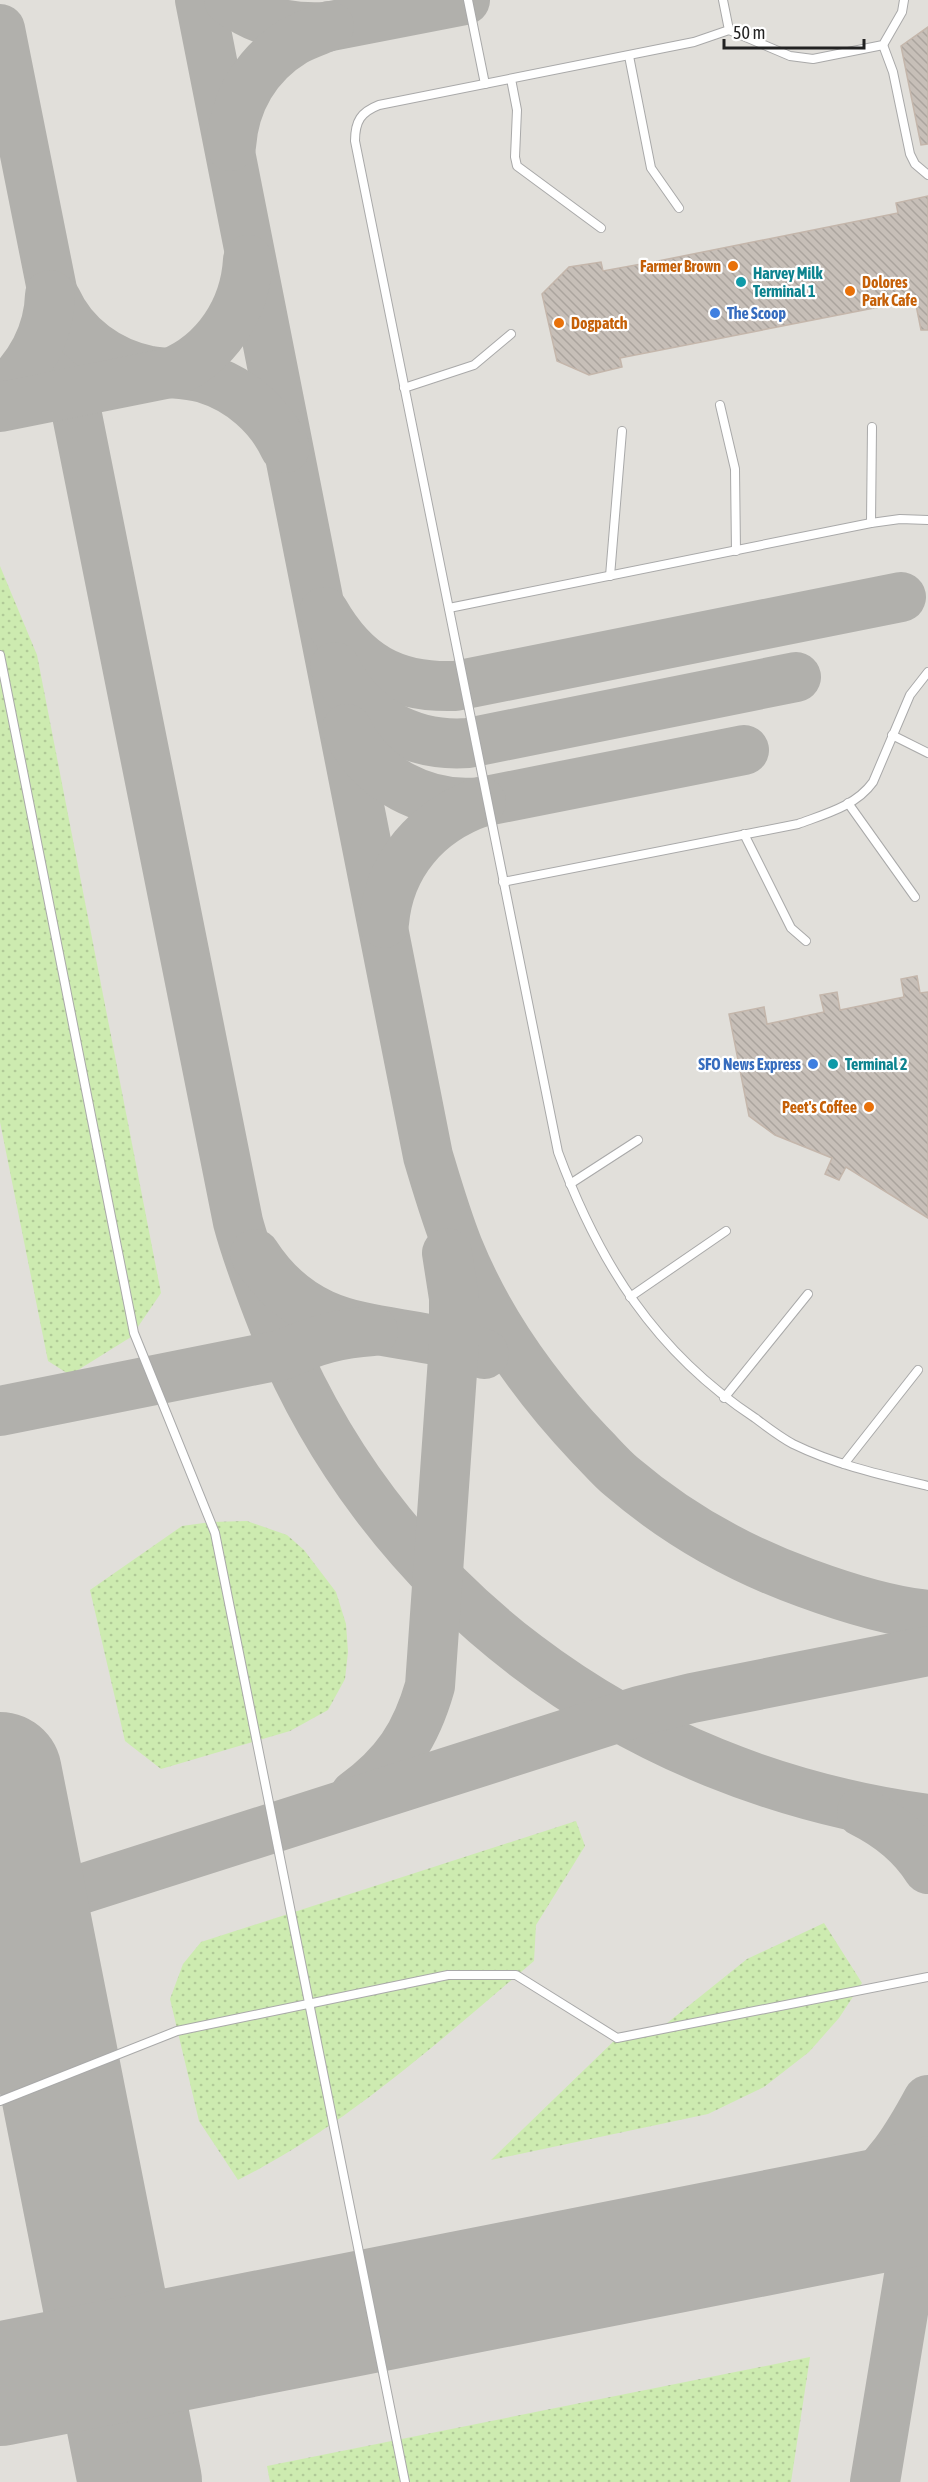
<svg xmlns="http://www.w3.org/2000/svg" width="928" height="2482" viewBox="0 0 928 2482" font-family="'Asap Condensed',sans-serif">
  <defs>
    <pattern id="grass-dots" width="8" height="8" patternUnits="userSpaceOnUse" patternTransform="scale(1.5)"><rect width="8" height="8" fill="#cdebb0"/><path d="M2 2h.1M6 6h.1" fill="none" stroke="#b0c997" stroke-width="1.8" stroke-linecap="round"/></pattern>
    <pattern id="building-back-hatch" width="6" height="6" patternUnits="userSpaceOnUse" patternTransform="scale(1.5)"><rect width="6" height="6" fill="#c7bfb8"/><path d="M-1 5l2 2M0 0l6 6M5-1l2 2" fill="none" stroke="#aba49e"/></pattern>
  </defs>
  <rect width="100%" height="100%" fill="#f2efe9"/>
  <rect fill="#e1dfda" x="0" y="0" width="928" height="2482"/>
  <g fill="url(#grass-dots)">
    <polygon points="0,566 37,655 161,1293 131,1337 70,1375 48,1361 0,1122"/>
    <polygon points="247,1521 287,1535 304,1550 336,1592 346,1624 348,1652 345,1679 328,1710 290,1731 161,1769 125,1741 90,1590 182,1526 211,1522"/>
    <path d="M 576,1821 L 585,1846 L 536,1925 L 534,1961 C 440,2040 349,2124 238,2180 L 199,2121 L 170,1999 L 183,1964 L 201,1942 Z"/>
    <polygon points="824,1923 862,1983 839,2018 809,2052 764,2087 708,2114 491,2160 617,2038 656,2032 747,1959"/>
    <polygon points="810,2357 791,2482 270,2482 267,2466"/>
  </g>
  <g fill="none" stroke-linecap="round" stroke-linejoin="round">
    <g stroke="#b1b0ac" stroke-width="50">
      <path d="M 200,0 L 428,1156 C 437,1186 446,1217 458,1247 C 488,1321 535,1387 590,1445 C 601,1456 611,1468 622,1477 C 676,1523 739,1559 806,1583 C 844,1597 887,1611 928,1615"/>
      <path d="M 229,0 C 259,22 289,29 326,27 L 465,0"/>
      <path d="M 0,29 L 238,1222 C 246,1252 257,1281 268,1310 C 376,1594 629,1779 928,1819"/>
      <path d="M 231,146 C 234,102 256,64 294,41 C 305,35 317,31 329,26"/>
      <path d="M 56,299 C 73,337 109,363 150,371 C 168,374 187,373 204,378 C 240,389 270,415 285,448"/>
      <path d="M 0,393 C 30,369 49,333 50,295"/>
      <path d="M 0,407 L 170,373 C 216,354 245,310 248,260"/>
      <path d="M 324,612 C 355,666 394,688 455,686 L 901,597"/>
      <path d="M 335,667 C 359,719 412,747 468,743 L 796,677"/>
      <path d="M 347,729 C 372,780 426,808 481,802 L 744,750"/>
      <path d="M 384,923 C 389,864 427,821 481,802"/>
      <path d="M 255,1254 C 316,1348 397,1320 484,1354"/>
      <path d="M 0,1411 L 285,1354 C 314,1340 340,1333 373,1331"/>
      <path d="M 355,1795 C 396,1765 416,1735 430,1686 L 454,1344 L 454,1298 L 447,1253"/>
      <path d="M 862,1812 C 888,1825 912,1844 928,1869"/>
      <polyline points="0,1915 639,1711 692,1698 928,1651"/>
      <path d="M 764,2233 C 793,2222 823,2212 850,2196 C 886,2174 908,2137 928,2100"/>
      <polyline points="875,2482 928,2161"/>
    </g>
    <g stroke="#b1b0ac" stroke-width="124">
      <polyline points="0,1774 140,2482"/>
      <polyline points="0,2384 928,2201"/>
    </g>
  </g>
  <g fill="url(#building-back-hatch)" stroke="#c4b6ab" stroke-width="1.5">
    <polygon points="928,27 928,144 921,145 901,46"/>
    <polygon points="928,196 928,330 921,330 915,300 620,358 622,367 589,375 557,361 542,294 569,267 601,262 603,271 658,261 898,213 896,203"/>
    <polygon points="917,976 920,993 928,992 928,1218 846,1167 839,1180 825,1174 832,1158 775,1135 749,1116 729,1014 764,1007 767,1024 824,1012 820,995 837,992 840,1010 904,997 901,979"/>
  </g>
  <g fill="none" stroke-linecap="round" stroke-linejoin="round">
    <defs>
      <g id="lane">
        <polyline points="468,0 485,84"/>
        <polyline points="723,0 729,30"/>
        <path d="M 904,0 L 902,12 L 883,45 L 813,59 L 790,56 L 729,30 L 694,42 L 379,105 C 361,112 355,121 355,141 L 558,1152 C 599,1263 655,1352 755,1418 C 767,1427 780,1437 793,1444 C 836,1465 882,1475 928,1486"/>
        <polyline points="883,45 893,72 910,154 915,164 928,175"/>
        <polyline points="629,56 651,168 679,208"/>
        <polyline points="511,79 517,110 515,157 517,166 601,228"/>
        <polyline points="404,388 474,365 511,334"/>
        <polyline points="720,405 735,469 736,551"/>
        <polyline points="871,523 872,427"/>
        <polyline points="610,576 622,431"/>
        <polyline points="449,608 871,523 900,519 928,520"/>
        <polyline points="0,655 134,1333 215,1533 405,2482"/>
        <polyline points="892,735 928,753"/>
        <polyline points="848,803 915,897"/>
        <polyline points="744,834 791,928 806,941"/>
        <path d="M 503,882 L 798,824 C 825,814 856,806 873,782 L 910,695 L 928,672"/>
        <polyline points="570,1184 638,1140"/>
        <polyline points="630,1297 726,1231"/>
        <polyline points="724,1398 808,1294"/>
        <polyline points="844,1464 918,1370"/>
        <polyline points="0,2101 177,2031 448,1975 516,1975 617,2038 928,1977"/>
      </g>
    </defs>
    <use href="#lane" stroke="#a9a9a9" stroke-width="10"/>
    <use href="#lane" stroke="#fff" stroke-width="8"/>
  </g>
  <g fill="#e8710a" stroke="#fff" stroke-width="2">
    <circle cx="733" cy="266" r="6"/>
    <circle cx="850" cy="291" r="6"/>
    <circle cx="559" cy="323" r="6"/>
    <circle cx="869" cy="1107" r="6"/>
  </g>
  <g fill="#0f9aa8" stroke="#fff" stroke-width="2">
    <circle cx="741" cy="282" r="6"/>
    <circle cx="833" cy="1064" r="6"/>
  </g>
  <g fill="#3f7fe0" stroke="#fff" stroke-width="2">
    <circle cx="715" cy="313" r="6"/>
    <circle cx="813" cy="1064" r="6"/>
  </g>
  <g text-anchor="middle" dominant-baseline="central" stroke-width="4.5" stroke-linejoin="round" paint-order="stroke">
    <g font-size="16" font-weight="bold" fill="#c56008" stroke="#fff" text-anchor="end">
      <text x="721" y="266">Farmer Brown</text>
      <text x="862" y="282" text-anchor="start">Dolores<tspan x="862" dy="18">Park Cafe</tspan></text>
      <text x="571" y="323" text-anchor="start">Dogpatch</text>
      <text x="857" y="1107">Peet's Coffee</text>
    </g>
    <g font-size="16" font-weight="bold" fill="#0d838f" stroke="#fff" text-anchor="start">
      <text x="753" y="273">Harvey Milk<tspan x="753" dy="18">Terminal 1</tspan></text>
      <text x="845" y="1064">Terminal 2</text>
    </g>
    <g font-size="16" font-weight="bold" fill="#366cbe" stroke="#fff" text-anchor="start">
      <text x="727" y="313">The Scoop</text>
      <text x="801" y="1064" text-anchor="end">SFO News Express</text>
    </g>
  </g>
  <path d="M724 39v9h140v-9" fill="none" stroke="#222222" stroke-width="3"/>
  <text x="733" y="39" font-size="18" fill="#222222" stroke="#ffffff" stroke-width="4.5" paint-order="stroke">50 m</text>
</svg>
